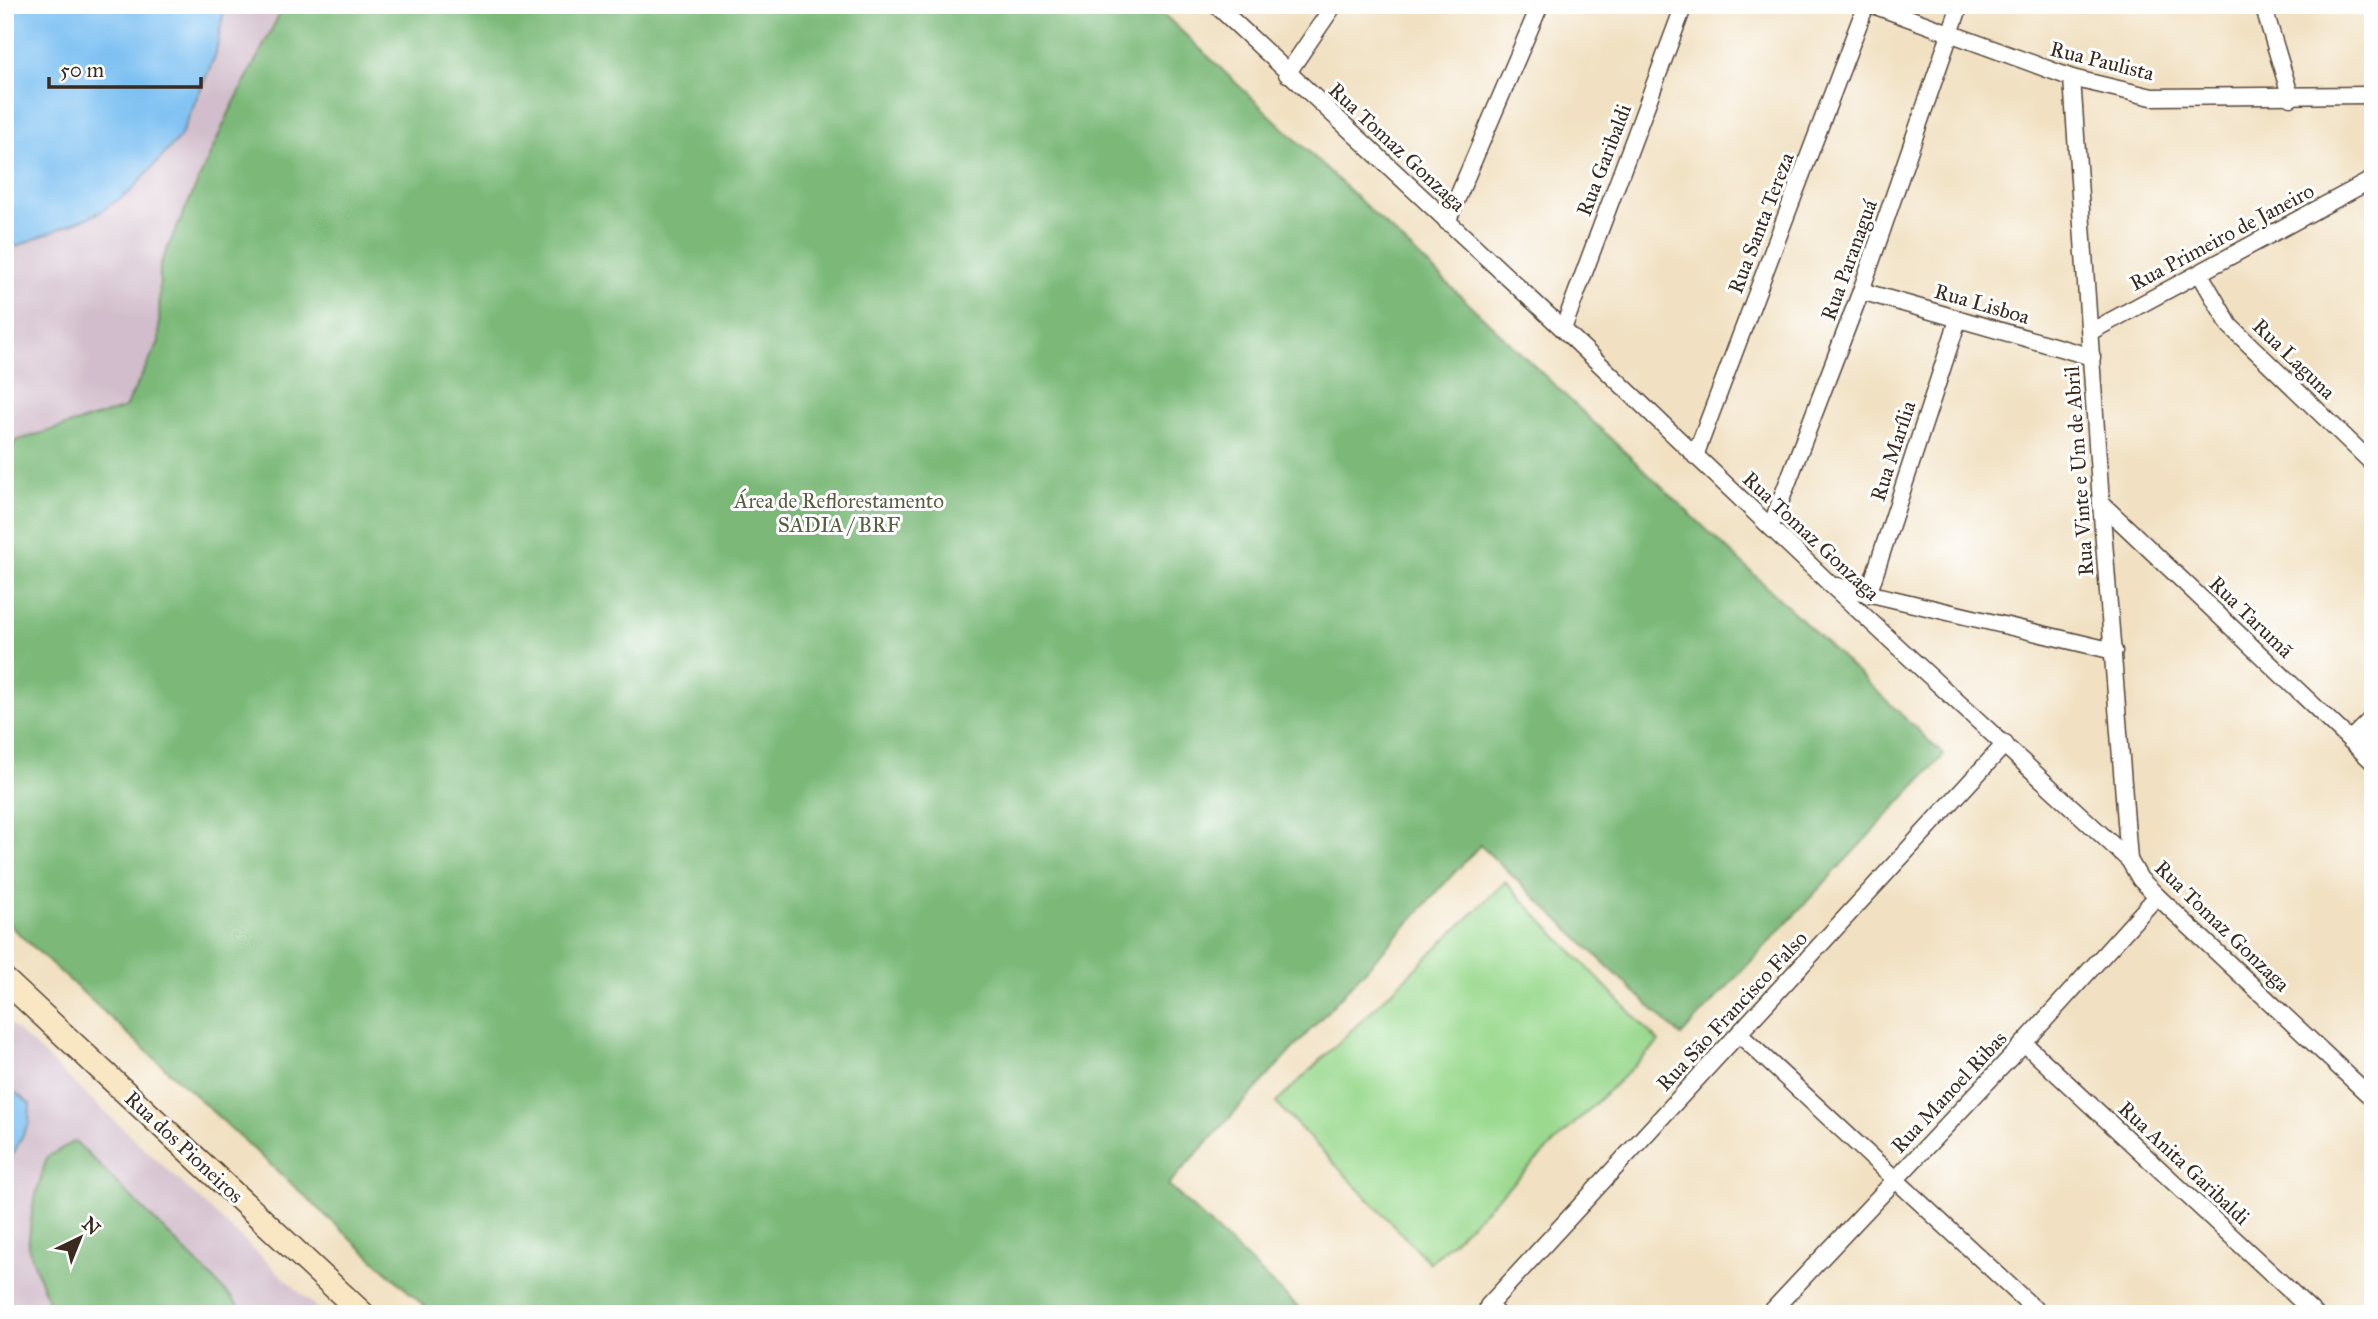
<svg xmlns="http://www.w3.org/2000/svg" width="2378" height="1319" viewBox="0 0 2378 1319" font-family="'IM FELL Great Primer',serif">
  <rect width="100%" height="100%" fill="#fff"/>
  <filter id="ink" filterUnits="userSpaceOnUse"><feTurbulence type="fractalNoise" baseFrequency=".0143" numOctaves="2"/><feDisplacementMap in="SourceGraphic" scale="14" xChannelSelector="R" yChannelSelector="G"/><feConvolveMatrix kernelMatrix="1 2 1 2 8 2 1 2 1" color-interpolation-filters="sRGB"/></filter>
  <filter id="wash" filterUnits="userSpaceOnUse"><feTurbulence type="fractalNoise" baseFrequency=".00686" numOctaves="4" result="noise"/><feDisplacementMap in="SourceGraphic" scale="28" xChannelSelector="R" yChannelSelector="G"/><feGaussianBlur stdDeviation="1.57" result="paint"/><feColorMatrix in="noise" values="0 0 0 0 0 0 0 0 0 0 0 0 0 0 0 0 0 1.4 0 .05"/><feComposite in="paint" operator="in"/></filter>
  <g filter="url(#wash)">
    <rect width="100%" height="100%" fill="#f1e1c2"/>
    <g fill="#d1bdcb">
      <polygon points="5,5 281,5 277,19 194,186 160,265 159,342 125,408 15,441 5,465"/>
      <polygon points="5,1019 323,1314 5,1314"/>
    </g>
    <polygon fill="#9ad98e" stroke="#6a8256" stroke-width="2" points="1505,882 1659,1042 1430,1263 1276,1103"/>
    <g fill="#7bb979" stroke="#5b724c" stroke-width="2">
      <polygon points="281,5 1154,5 1944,755 1681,1036 1480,845 1168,1185 1305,1314 433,1314 5,921 5,465 15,441 125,408 159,342 160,265 229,113 277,19"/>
      <polygon points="75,1141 231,1297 245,1314 47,1314 47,1299 28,1247 33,1205 47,1157"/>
    </g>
    <g fill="#7bc0f2" stroke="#5b7588" stroke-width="2">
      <polygon points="5,5 225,5 215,56 180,137 130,192 98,213 5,251"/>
      <polygon points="5,1085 30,1104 29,1123 5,1170"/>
    </g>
  </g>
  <g filter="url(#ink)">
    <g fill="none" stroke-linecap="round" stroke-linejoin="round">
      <defs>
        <g id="minor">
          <polyline points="1216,5 1563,329 1831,585 2129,860 2140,879 2157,896 2373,1099"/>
          <polyline points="1873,5 2072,78 2152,97 2373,95"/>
          <polyline points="2263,5 2291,98"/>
          <polyline points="1287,74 1334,5"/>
          <polyline points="2072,78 2101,503 2129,860"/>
          <polyline points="1447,222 1540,5"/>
          <polyline points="2200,274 2230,326 2373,464"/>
          <polyline points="1861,291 2092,357"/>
          <polyline points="1563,329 1684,5"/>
          <polyline points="2090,332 2373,179"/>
          <polyline points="1695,456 1866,5"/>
          <polyline points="2101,503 2373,762"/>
          <polyline points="1771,526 1861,291 1960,5"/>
          <polyline points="1837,586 2114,651"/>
          <polyline points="1868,595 1958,320"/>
          <polyline points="2350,740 2373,717"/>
          <polyline points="1739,1034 2040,1314"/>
          <polyline points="2024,1043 2315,1314"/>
          <polyline points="1497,1314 1488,1306 2005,744"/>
          <polyline points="1769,1314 2024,1043 2157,896"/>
        </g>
        <polyline id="secondary" points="5,980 363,1314"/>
      </defs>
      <use href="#minor" stroke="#564537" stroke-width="19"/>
      <use href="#secondary" stroke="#564537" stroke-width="26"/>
      <use href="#minor" stroke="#fff" stroke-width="16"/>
      <use href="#secondary" stroke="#f9e7c3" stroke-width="23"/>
    </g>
  </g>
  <g text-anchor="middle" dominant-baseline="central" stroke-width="6" stroke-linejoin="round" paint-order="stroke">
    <g font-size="21" fill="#3b2a1e" stroke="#fff">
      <text transform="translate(2102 61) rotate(14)">Rua Paulista</text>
      <text transform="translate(1397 147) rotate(43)">Rua Tomaz Gonzaga</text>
      <text transform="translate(1604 160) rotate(-69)">Rua Garibaldi</text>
      <text transform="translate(1761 223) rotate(-69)">Rua Santa Tereza</text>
      <text transform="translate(2222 237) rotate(-28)">Rua Primeiro de Janeiro</text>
      <text transform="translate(1849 260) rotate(-70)">Rua Paranaguá</text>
      <text transform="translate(1982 304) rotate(16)">Rua Lisboa</text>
      <text transform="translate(2294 359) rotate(44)">Rua Laguna</text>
      <text transform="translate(1893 451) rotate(-72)">Rua Marília</text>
      <text transform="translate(2079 471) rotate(-94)">Rua Vinte e Um de Abril</text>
      <text transform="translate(1811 536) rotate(43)">Rua Tomaz Gonzaga</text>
      <text transform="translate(2251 617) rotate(44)">Rua Tarumã</text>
      <text transform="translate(2222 926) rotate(44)">Rua Tomaz Gonzaga</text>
      <text transform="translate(1732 1011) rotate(-47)">Rua São Francisco Falso</text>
      <text transform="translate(1949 1092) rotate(-47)">Rua Manoel Ribas</text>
      <text transform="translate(184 1147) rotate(43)">Rua dos Pioneiros</text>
      <text transform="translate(2184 1163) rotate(43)">Rua Anita Garibaldi</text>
    </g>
    <g font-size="21" fill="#585f40" stroke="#fff">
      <text x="839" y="501">Área de Reflorestamento<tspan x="839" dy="24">SADIA / BRF</tspan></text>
    </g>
  </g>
  <rect width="2378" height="1319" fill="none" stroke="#fff" stroke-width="28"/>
  <g transform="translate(80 1238) rotate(43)" stroke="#ffffff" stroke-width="5" paint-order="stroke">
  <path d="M0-5L12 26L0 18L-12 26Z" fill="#3b2a1e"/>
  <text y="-10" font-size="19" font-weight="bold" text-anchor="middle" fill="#3b2a1e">N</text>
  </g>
  <path d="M49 77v10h152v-10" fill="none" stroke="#3b2a1e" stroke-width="3.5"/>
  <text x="60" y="77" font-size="21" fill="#3b2a1e" stroke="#ffffff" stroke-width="5" paint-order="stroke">50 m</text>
</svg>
